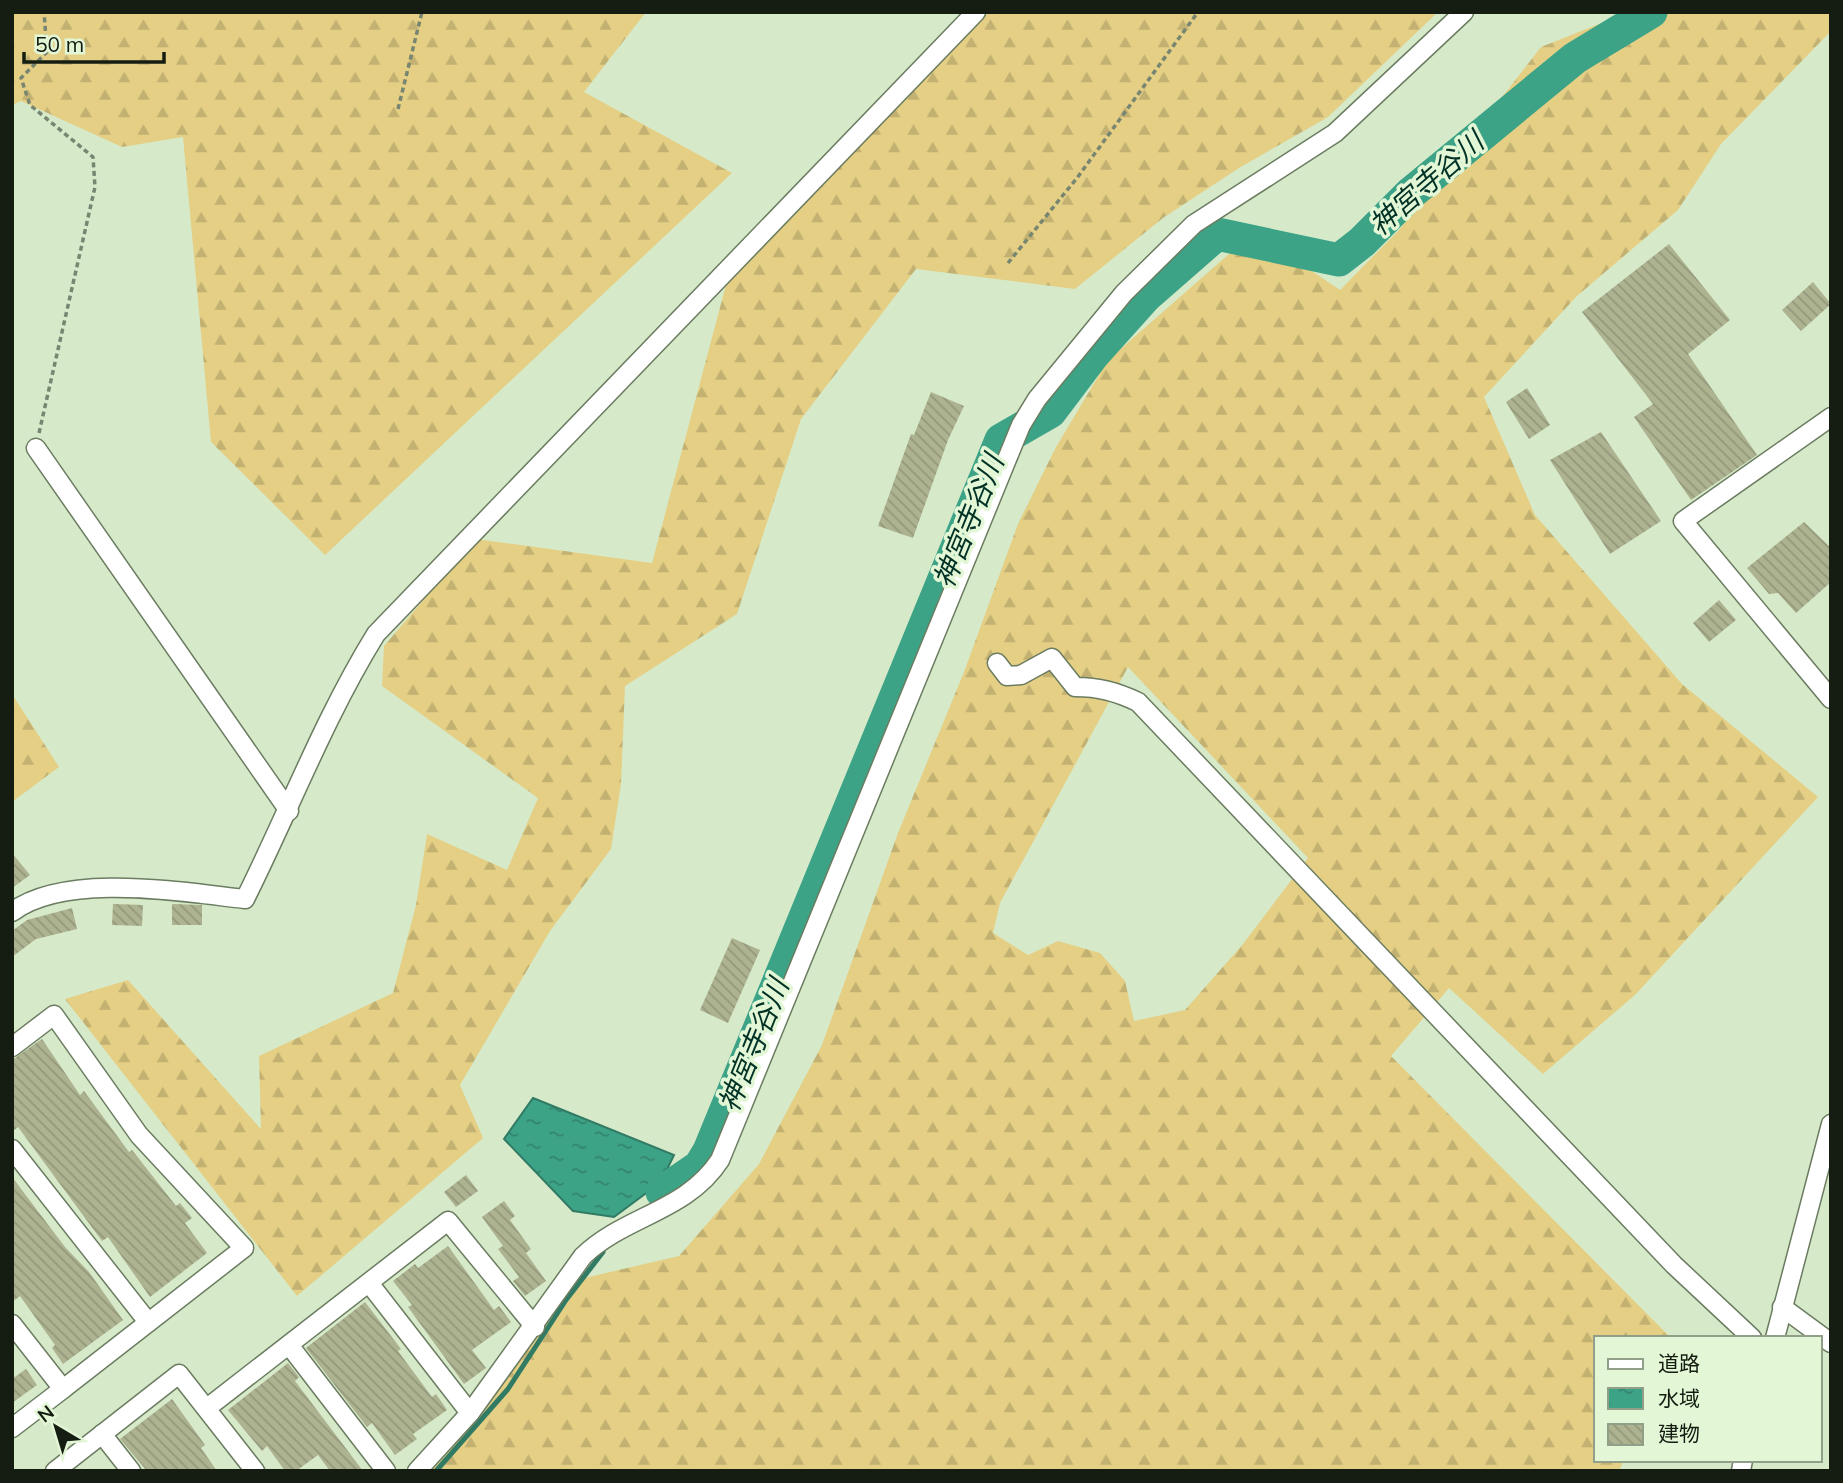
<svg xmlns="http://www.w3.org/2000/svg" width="1843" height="1483" viewBox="0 0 1843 1483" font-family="Mulish,'Noto Sans JP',sans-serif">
  <defs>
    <pattern id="forest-firs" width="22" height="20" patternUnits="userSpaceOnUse" patternTransform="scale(1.75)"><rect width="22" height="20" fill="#e4cf85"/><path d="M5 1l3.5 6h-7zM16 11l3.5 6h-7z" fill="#c3b172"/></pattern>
    <pattern id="water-ripples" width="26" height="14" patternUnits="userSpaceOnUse" patternTransform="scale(1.75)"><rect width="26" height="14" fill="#3da387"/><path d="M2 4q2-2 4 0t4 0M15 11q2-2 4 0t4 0" fill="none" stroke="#32846d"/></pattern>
    <pattern id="building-back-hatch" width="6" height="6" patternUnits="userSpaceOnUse" patternTransform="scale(1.75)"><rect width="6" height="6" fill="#adb290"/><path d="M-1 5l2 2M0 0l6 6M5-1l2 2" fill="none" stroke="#94987b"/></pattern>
  </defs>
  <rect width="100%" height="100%" fill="#d6eaca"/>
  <g fill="url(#forest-firs)" fill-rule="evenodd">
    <polygon points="12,12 646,12 584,92 732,173 325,555 211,442 183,137 122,147 21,101 12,105"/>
    <polygon points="987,12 1438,12 1328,117 1239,168 1163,218 1075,289 916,269 801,419 737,614 625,686 621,784 611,849 550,931 460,1085 483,1138 297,1296 65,999 128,980 261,1129 259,1056 393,993 416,905 427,834 507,870 538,798 382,686 384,646 476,539 652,563 726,285 876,107"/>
    <path d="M 1629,12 L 1831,12 L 1831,31 L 1721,144 L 1678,210 L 1577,296 L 1484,397 L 1535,515 L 1682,684 L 1818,797 L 1635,995 L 1543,1074 L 1449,988 L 1391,1056 L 1671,1338 L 1596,1338 L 1596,1460 L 1624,1460 L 1619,1471 L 431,1471 L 580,1279 L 679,1256 L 759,1164 L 822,1045 L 898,833 L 964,672 L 1018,524 L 1056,447 L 1108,360 L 1254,232 L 1340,290 L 1399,230 L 1541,47 ZM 1128,667 L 1308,858 L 1243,944 L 1185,1010 L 1134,1021 L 1125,981 L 1100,953 L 1058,941 L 1028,955 L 993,933 L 1000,903 Z"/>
    <polygon points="12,694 59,767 12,802"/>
  </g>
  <polygon fill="url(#water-ripples)" stroke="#317a64" stroke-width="2" points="533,1098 674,1155 661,1182 614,1217 573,1211 504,1139"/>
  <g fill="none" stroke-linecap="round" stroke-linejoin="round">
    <polyline stroke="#317a64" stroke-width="5" points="436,1471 508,1389 566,1300 603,1252"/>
    <polyline stroke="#3da387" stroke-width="33" points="662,1192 700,1166 709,1151 1001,440 1050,412 1093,355 1146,296 1217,234 1339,260 1362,242 1411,193 1575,58 1651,12"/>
  </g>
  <g fill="url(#building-back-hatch)">
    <polygon points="1669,244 1730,320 1688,354 1757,455 1691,500 1634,417 1653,404 1582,312"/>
    <polygon points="1813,282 1831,304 1801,331 1782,310"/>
    <polygon points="1527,388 1550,425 1529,439 1506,402"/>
    <polygon points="931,392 964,406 948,440 913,538 878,526 911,434 914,435"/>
    <polygon points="1601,432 1661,521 1610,554 1550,460"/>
    <polygon points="1804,522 1831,548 1831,582 1796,613 1778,593 1769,594 1747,568"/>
    <polygon points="1719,600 1736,620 1709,642 1693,623"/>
    <polygon points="12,853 30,875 12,888"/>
    <polygon points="113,904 143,905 142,926 112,925"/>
    <polygon points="172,904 202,905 202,925 172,925"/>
    <polygon points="72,908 77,929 36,939 12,957 12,931 27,920"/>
    <polygon points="732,938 760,950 728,1023 700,1010"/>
    <polygon points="42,1039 80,1095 84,1091 129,1152 132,1150 176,1206 180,1203 192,1218 185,1223 207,1253 150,1297 108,1237 102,1241 18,1127 12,1132 12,1060"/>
    <polygon points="466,1175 478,1191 456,1207 444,1192"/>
    <polygon points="12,1177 65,1247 89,1272 123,1320 63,1364 52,1348 55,1345 20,1296 12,1302"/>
    <polygon points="504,1201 515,1216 510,1220 531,1249 526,1253 546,1281 525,1296 513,1281 519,1277 498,1249 503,1246 482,1217"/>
    <polygon points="448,1246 494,1310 499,1306 511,1322 472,1350 486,1368 464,1384 408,1307 412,1305 393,1281 415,1264 418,1268"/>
    <polygon points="365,1302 401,1349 398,1351 432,1397 436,1394 447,1410 413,1434 417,1439 395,1455 372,1423 367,1427 306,1348"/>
    <polygon points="288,1363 299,1377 295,1381 363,1471 330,1471 318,1455 296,1471 285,1471 267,1446 262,1451 228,1410"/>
    <polygon points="26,1369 37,1385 12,1403 12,1379"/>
    <polygon points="172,1399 205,1445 201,1448 217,1471 147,1471 120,1439"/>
  </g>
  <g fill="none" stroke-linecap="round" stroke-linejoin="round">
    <defs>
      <g id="minor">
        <polyline points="1831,417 1683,521 1831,699"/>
        <polyline points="36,448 289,811"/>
        <path d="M 997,663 L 1007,676 L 1021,675 L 1052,658 L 1075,687 C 1099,687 1117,692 1138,702 L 1674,1265 L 1752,1338"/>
        <path d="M 12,912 C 66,872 181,892 245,899 C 289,811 324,718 376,634 L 976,12"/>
        <polyline points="12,1047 54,1015 139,1135 244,1248 63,1389 12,1324"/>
        <polyline points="12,1149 148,1322"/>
        <polyline points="369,1283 470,1413"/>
        <polyline points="1782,1307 1831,1343"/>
        <polyline points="1775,1338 1831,1124"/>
        <polyline points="289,1345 386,1471"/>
        <polyline points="207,1408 448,1221 535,1327"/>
        <polyline points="12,1428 63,1389"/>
        <polyline points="102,1434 131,1471"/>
        <polyline points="55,1471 179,1374 255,1471"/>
        <path d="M 417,1471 L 470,1413 L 583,1256 C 626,1215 686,1212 720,1160 L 1021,425 L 1037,399 L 1124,293 L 1194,224 L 1335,133 L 1464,12"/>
        <polyline points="1741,1471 1743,1460"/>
      </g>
    </defs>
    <use href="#minor" stroke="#6b7c60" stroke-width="21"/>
    <g stroke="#788570" stroke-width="3.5" stroke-dasharray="5 3.5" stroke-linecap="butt">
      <polyline points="398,109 422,12"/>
      <polyline points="1008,263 1077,178 1198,12"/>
      <polyline points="39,433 95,187 93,157 30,105 21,78 47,52 44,12"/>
    </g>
    <use href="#minor" stroke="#fff" stroke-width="18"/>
  </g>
  <g text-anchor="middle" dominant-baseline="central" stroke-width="7" stroke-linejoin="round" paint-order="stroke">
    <g font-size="28" font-style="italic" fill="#023226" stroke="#e3f7d7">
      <text transform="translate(1426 183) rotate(-41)">神宮寺谷川</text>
      <text transform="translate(968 521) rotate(-68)">神宮寺谷川</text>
      <text transform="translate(753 1045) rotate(-68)">神宮寺谷川</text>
    </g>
  </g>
  <rect width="1843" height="1483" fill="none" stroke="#151c11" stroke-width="28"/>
  <rect x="1594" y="1336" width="228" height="126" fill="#e3f7d7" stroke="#919f88" stroke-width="2"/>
  <rect x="1608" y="1359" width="35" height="10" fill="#ffffff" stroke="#919f88" stroke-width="2"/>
  <text x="1658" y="1371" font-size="21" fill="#151c11">道路</text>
  <rect x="1608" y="1388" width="35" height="21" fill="url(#water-ripples)" stroke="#919f88" stroke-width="2"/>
  <text x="1658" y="1406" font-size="21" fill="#151c11">水域</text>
  <rect x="1608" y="1424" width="35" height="21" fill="url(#building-back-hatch)" stroke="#919f88" stroke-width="2"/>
  <text x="1658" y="1441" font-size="21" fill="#151c11">建物</text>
  <g transform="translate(56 1427) rotate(322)" stroke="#e3f7d7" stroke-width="5" paint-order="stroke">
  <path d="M0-5L12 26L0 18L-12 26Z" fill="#151c11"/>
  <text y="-10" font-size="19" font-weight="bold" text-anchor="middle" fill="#151c11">N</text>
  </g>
  <path d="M24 52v10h140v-10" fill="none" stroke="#151c11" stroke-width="3.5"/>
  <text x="35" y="52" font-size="21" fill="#151c11" stroke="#e3f7d7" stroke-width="5" paint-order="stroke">50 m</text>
</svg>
